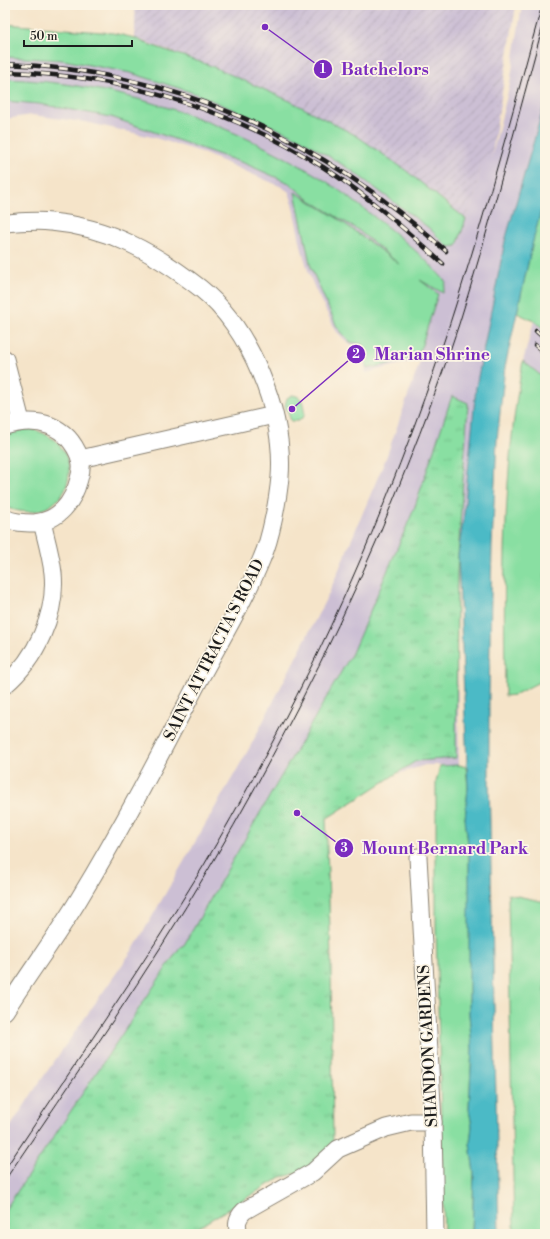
<svg xmlns="http://www.w3.org/2000/svg" width="550" height="1239" viewBox="0 0 550 1239" font-family="'Libre Bodoni',serif">
  <defs>
    <pattern id="industrial-furrows" width="10" height="10" patternUnits="userSpaceOnUse"><rect width="10" height="10" fill="#ccbfd4"/><path d="M-1 1l2-2M0 10L10 0M9 11l2-2" fill="none" stroke="#afa4b5"/></pattern>
    <pattern id="park-tufts" width="24" height="20" patternUnits="userSpaceOnUse"><rect width="24" height="20" fill="#89dfa2"/><path d="M3 7l-1-3M5 7V3M7 7l1-3M15 17l-1-3M17 17v-4M19 17l1-3" fill="none" stroke="#76bf8b"/></pattern>
  </defs>
  <rect width="100%" height="100%" fill="#fcf5e5"/>
  <filter id="ink" filterUnits="userSpaceOnUse"><feTurbulence type="fractalNoise" baseFrequency=".025" numOctaves="2"/><feDisplacementMap in="SourceGraphic" scale="8" xChannelSelector="R" yChannelSelector="G"/><feConvolveMatrix kernelMatrix="1 2 1 2 8 2 1 2 1" color-interpolation-filters="sRGB"/></filter>
  <filter id="wash" filterUnits="userSpaceOnUse"><feTurbulence type="fractalNoise" baseFrequency=".012" numOctaves="4" result="noise"/><feDisplacementMap in="SourceGraphic" scale="16" xChannelSelector="R" yChannelSelector="G"/><feGaussianBlur stdDeviation="0.9" result="paint"/><feColorMatrix in="noise" values="0 0 0 0 0 0 0 0 0 0 0 0 0 0 0 0 0 1.4 0 .05"/><feComposite in="paint" operator="in"/></filter>
  <g filter="url(#wash)">
    <rect width="100%" height="100%" fill="#f5e4c9"/>
    <polygon fill="url(#industrial-furrows)" points="135,5 516,5 491,160 482,159 475,197 466,219 441,198 209,65 135,38"/>
    <g fill="#ccbfd4">
      <polygon points="522,5 545,5 545,98 476,387 464,514 458,555 457,647 459,765 425,765 398,774 416,761 457,572 468,403 452,396 414,509 352,653 184,945 180,947 5,1210 5,1135 39,1083 134,948 250,747 329,593 386,458 421,359 366,373 361,347 349,344 336,331 316,291 309,274 302,250 291,198 289,192 282,187 198,151 152,137 85,122 54,118 32,115 5,119 5,24 113,33 135,38 152,45 209,65 290,101 357,136 404,169 466,219 475,197 482,158 491,159 510,84"/>
      <polygon points="534,321 545,330 545,379 523,361"/>
    </g>
    <g fill="#89dfa2" stroke="#527e5f">
      <polygon points="5,24 113,33 135,38 145,43 209,65 290,101 357,136 404,169 466,219 457,246 448,247 429,228 351,170 299,138 197,94 131,73 63,60 5,57"/>
      <path d="M 5,79 C 112,82 219,118 311,172 C 334,185 356,203 377,219 C 401,238 426,258 446,282 L 443,293 L 420,280 L 438,294 L 418,357 L 367,369 L 362,344 L 350,342 L 337,327 L 311,268 L 295,192 L 337,218 L 399,264 L 358,230 L 307,198 L 289,183 L 246,164 L 111,117 L 39,104 L 5,101 Z"/>
      <polygon points="545,195 545,330 534,321 517,313 533,241"/>
      <path d="M 523,361 L 545,379 L 545,679 L 514,695 L 505,696 C 504,584 502,471 523,361 Z"/>
      <path d="M 292,395 C 304,396 303,405 305,415 L 299,421 L 291,421 L 285,405 L 287,398 Z"/>
      <path d="M 31,429 C 97,445 70,533 5,507 L 5,435 L 17,430 Z"/>
      <polygon points="459,765 466,767 468,788 465,819 469,851 470,947 469,1014 472,1048 469,1109 472,1126 470,1143 474,1173 472,1234 444,1234 436,930 436,782 440,766"/>
      <polygon points="508,894 545,902 545,1234 514,1234"/>
    </g>
    <path fill="url(#park-tufts)" stroke="#527e5f" d="M 452,396 L 468,403 L 457,572 L 456,758 L 416,761 L 326,819 L 331,957 L 333,1144 C 320,1161 302,1174 281,1177 L 187,1234 L 5,1234 L 5,1210 L 180,947 L 184,945 L 352,653 L 414,509 Z"/>
    <polygon fill="#4cbac6" stroke="#346b71" points="545,102 545,195 533,241 505,367 497,440 492,546 489,697 489,777 499,1234 472,1234 474,1173 470,1143 472,1126 469,1109 472,1048 469,1014 469,851 465,819 468,788 458,555 464,514 476,387 505,241"/>
  </g>
  <g filter="url(#ink)">
    <g fill="none" stroke-linecap="round" stroke-linejoin="round">
      <defs>
        <g id="street">
          <path d="M 5,223 C 20,222 36,220 51,222 C 109,227 155,253 200,288 C 250,328 285,413 280,477 C 278,499 271,538 262,558 C 245,600 220,641 198,682 C 160,755 122,828 79,899 C 56,937 29,973 5,1011"/>
          <polyline points="5,359 21,421"/>
          <path d="M 5,426 C 37,416 67,424 80,458 C 82,465 81,473 79,479 C 73,502 59,521 34,523 C 25,523 14,523 5,518"/>
          <polyline points="80,459 274,415"/>
          <path d="M 5,685 C 36,659 57,614 53,573 C 51,556 46,539 42,522"/>
          <polyline points="418,857 433,1122 435,1234"/>
          <path d="M 239,1234 C 236,1224 237,1218 244,1211 L 313,1172 L 338,1149 L 386,1128 L 411,1122 L 433,1122"/>
        </g>
      </defs>
      <use href="#street" stroke="#888072" stroke-width="19"/>
      <use href="#street" stroke="#fff" stroke-width="17"/>
      <g stroke="#1c1c1c" stroke-width="1">
        <path d="M 5,1169 C 72,1068 141,969 204,865 C 241,802 276,737 309,671 C 368,551 418,425 458,298 C 489,201 515,103 542,5"/>
        <path d="M 5,1180 C 75,1076 148,973 211,865 C 272,761 328,653 376,542 C 406,470 435,397 459,324 C 491,223 517,120 545,18"/>
      </g>
      <defs>
        <g id="rail">
          <path d="M 5,64 C 176,70 319,138 446,251"/>
          <path d="M 5,72 C 116,74 229,108 323,167 C 367,195 405,229 443,264"/>
          <polyline points="536,331 545,339"/>
          <polyline points="535,345 545,353"/>
        </g>
      </defs>
      <use href="#rail" stroke="#1c1c1c" stroke-width="4.5"/>
      <use href="#rail" stroke="#fcf5e5" stroke-width="3" stroke-dasharray="9" stroke-linecap="butt"/>
    </g>
  </g>
  <g text-anchor="middle" dominant-baseline="central" stroke-width="3.5" stroke-linejoin="round" paint-order="stroke">
    <g font-size="16" fill="#1c1c1c" stroke="#fcf5e5">
      <text transform="translate(214 650) rotate(-63)">SAINT ATTRACTA'S ROAD</text>
      <text transform="translate(428 1046) rotate(-93)">SHANDON GARDENS</text>
    </g>
  </g>
  <path fill="none" stroke="#7b2cbf" stroke-width="1.5" d="M265 27L323 69M292 409L356 354M297 813L344 848"/>
  <g fill="#7b2cbf" stroke="#fcf5e5" stroke-width="1.5">
    <circle cx="265" cy="27" r="4"/>
    <circle cx="292" cy="409" r="4"/>
    <circle cx="297" cy="813" r="4"/>
    <circle cx="323" cy="69" r="10"/>
    <circle cx="356" cy="354" r="10"/>
    <circle cx="344" cy="848" r="10"/>
  </g>
  <g font-size="12" text-anchor="middle" font-weight="bold" fill="#fff">
    <text x="323" y="73">1</text>
    <text x="356" y="358">2</text>
    <text x="344" y="852">3</text>
  </g>
  <g font-size="17" text-anchor="middle" font-weight="bold" fill="#7b2cbf" stroke="#fcf5e5" stroke-width="3.5" stroke-linejoin="round" paint-order="stroke">
    <text x="385" y="75">Batchelors</text>
    <text x="432" y="360">Marian Shrine</text>
    <text x="445" y="854">Mount Bernard Park</text>
  </g>
  <rect width="550" height="1239" fill="none" stroke="#fcf5e5" stroke-width="20"/>
  <path d="M24 40v6h108v-6" fill="none" stroke="#1c1c1c" stroke-width="2"/>
  <text x="30" y="40" font-size="12" fill="#1c1c1c" stroke="#fcf5e5" stroke-width="3" paint-order="stroke">50 m</text>
</svg>
